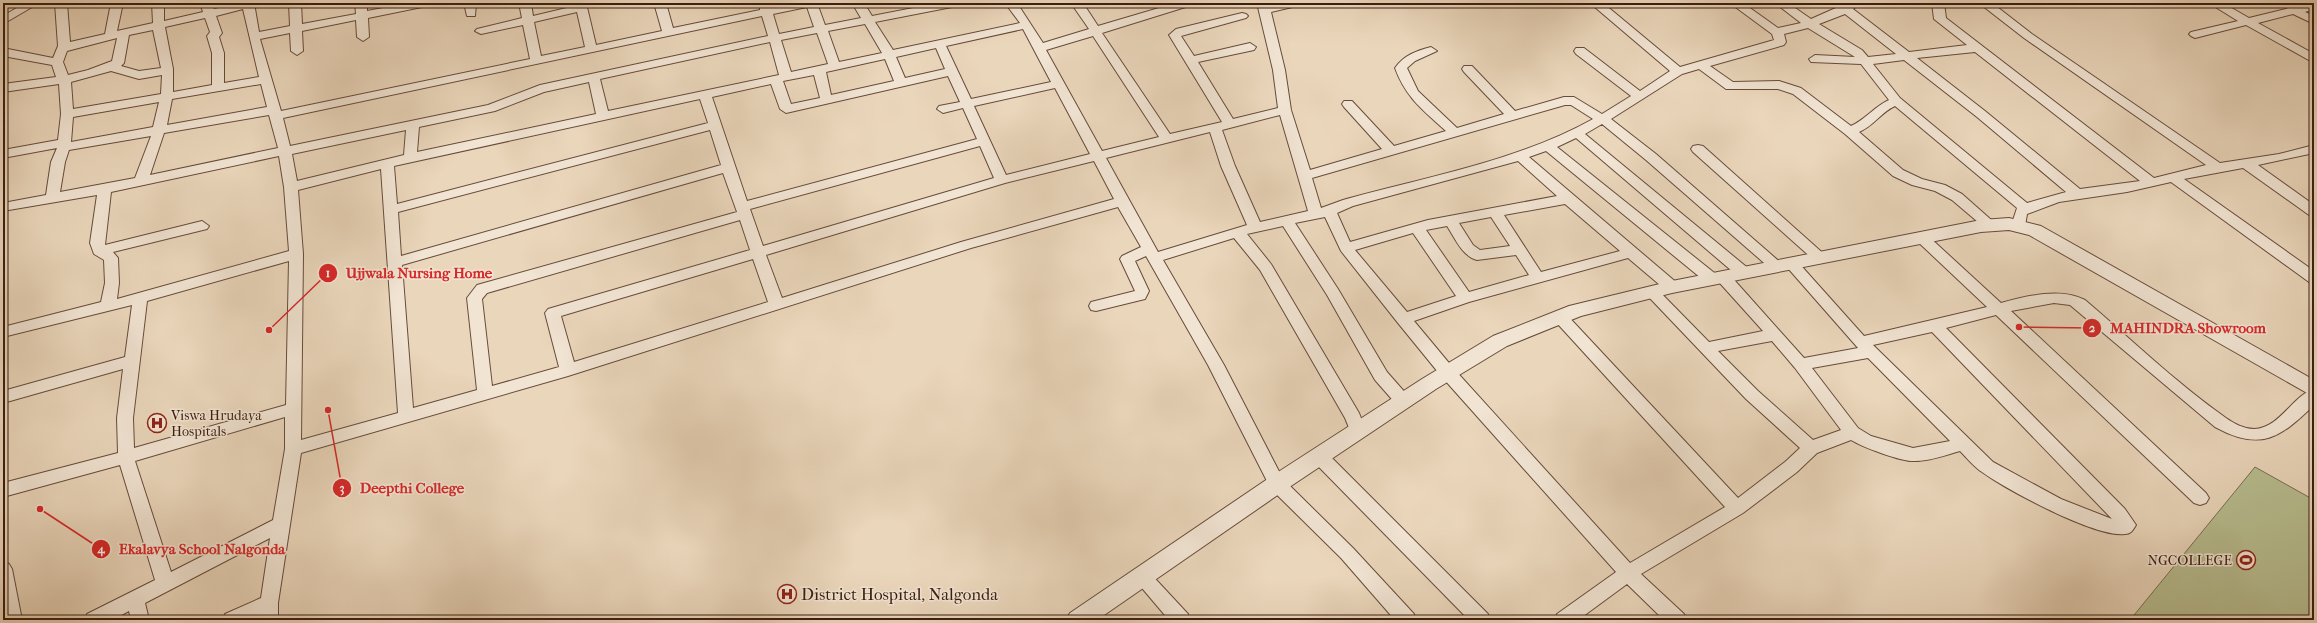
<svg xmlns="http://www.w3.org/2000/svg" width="2317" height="623" viewBox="0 0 2317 623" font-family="'IM FELL French Canon',serif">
  <rect width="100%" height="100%" fill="#ead6bb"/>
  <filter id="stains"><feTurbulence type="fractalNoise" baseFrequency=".005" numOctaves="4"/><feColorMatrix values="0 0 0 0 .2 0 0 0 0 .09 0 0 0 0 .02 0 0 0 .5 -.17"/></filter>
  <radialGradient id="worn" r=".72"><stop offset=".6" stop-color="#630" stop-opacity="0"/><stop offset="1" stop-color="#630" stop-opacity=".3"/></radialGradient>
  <polygon fill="#b7bd90" stroke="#796d50" points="2255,467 2314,500 2314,620 2130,620"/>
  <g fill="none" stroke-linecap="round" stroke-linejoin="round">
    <defs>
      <g id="minor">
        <polygon points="25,3 39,3 3,24 3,16"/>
        <path d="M 55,3 L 67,3 L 70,42 L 105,34 L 111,3 L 123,3 L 117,31 L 153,23 L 152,3 L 164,3 L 164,21 L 203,12 L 200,3 L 212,3 L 214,9 L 242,3 L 254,3 L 259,32 L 290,26 L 289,3 L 301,3 L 302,24 L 356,14 L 355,3 L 367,3 L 367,11 L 410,3 L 433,3 L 427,6 L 368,18 L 369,37 L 363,41 L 357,37 L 356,20 L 302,31 L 303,51 L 297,55 L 291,51 L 290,33 L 260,39 L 281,111 L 530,59 L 523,25 L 481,34 L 475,31 L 477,29 L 522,18 L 519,3 L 531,3 L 533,16 L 575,6 L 574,3 L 586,3 L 596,45 L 662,31 L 654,3 L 666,3 L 673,28 L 760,10 L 760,3 L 768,3 L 771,8 L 793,3 L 817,3 L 825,25 L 861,18 L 852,3 L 864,3 L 872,16 L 939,3 L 963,3 L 957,6 L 875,22 L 893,50 L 1020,23 L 1005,3 L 1017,3 L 1043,43 L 1089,29 L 1071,3 L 1083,3 L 1098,26 L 1176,3 L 1194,3 L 1192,5 L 1102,33 L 1170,134 L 1222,122 L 1169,35 L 1176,29 L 1242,13 L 1246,14 L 1248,16 L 1246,18 L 1181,36 L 1194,56 L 1250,43 L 1256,47 L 1254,50 L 1198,62 L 1233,119 L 1278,108 L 1273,70 L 1257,3 L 1269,3 L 1269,5 L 1303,3 L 1301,5 L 1271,12 L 1285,70 L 1291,110 L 1310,170 L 1382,149 L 1344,107 L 1342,104 L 1344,101 L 1352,101 L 1394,146 L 1446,131 C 1423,110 1406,98 1395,68 C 1404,55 1416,51 1431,47 L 1437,51 L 1415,61 L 1407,68 L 1418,91 L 1457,128 L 1504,114 L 1464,72 L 1462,69 L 1464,66 L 1472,66 L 1515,111 L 1564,97 L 1574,97 L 1602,114 L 1631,96 L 1576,54 L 1574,51 L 1576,48 L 1584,48 L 1640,91 L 1670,71 L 1590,3 L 1603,3 L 1680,67 L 1774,40 L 1772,34 L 1730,3 L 1743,3 L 1778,28 L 1801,23 L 1775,3 L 1788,3 L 1811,19 L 1847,3 L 1860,3 L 1853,9 L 1909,52 L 1967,45 L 1934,19 L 1932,3 L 1944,3 L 1946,18 L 2154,178 L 2206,165 L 2024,38 L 1979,3 L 1992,3 L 2032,34 L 2220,163 L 2279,154 L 2314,145 L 2314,153 L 2258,165 L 2314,205 L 2314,216 L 2309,215 L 2243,168 L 2184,179 L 2314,271 L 2314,283 L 2309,282 L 2171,182 L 2127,192 L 2059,202 L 2027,214 L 2025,226 L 2018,231 L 2011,226 L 2017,208 L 1895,106 C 1880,113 1875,125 1859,132 L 1903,170 L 1922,179 L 1945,185 L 1962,194 L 1997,225 L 1990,230 L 1985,228 L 1952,200 L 1935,191 L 1912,185 L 1893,176 L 1845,134 L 1793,94 L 1778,89 L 1726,89 L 1699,69 L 1682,74 L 1611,119 L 1656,154 L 1781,263 L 1783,266 L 1781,269 L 1771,269 L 1646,160 L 1602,124 L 1585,134 L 1749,269 L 1751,273 L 1749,277 L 1739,277 L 1576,138 L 1557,147 L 1717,275 L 1723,272 L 1728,273 L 1804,358 L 1858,348 L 1786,266 L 1784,263 L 1786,260 L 1796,260 L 1864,336 L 1987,307 L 1917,241 L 1915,238 L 1917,235 L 1927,235 L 2001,303 C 2027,296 2061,287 2085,300 C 2131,339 2176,383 2226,418 C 2233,423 2244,429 2254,429 C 2280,428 2292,396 2314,389 L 2314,405 C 2280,438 2261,452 2215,427 L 2070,305 L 2054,303 L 2011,311 L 2206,493 L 2209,498 L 2206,503 L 2200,505 L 2194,503 L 1996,315 L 1946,328 L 2125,509 L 2136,525 C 2133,530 2131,534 2125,534 C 2096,538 2007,490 1982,472 C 1974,467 1967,458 1960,451 C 1946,455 1930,461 1915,461 C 1902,462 1862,447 1851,440 L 1817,453 L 1797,472 L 1743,513 L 1641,574 L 1684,614 L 1686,620 L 1664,620 L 1627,584 L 1578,620 L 1555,620 L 1557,614 L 1616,572 L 1442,377 L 1398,323 L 1341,251 L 1325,217 L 1295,223 L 1338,289 L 1387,372 L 1409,397 L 1411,401 L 1409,405 L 1403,407 L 1397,405 L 1375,380 L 1327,295 L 1283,226 L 1247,234 L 1271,264 L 1359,413 L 1366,431 L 1364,435 L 1358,437 L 1352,435 L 1345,418 L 1260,270 L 1234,238 L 1163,260 L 1224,365 L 1283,479 L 1353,548 L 1414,614 L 1416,620 L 1395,620 L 1341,558 L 1271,489 L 1208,365 L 1146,256 L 1135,261 L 1149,291 L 1145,299 L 1096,311 L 1091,310 L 1089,306 L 1091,302 L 1135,291 L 1120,259 L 1122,256 L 1141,247 L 1118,207 L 971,248 L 568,376 L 301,453 L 278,603 L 278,620 L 260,620 L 260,616 L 251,620 L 223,620 L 225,614 L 261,598 L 270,538 L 145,603 L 149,620 L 131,620 L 129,611 L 112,620 L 85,620 L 87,614 L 155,580 L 120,465 L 3,497 L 3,483 L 118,453 L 117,418 L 123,369 L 3,403 L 3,391 L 125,357 L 132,305 L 3,337 L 3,327 L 101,302 L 105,283 L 104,260 L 94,254 L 90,243 L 97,195 L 3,211 L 3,203 L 46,195 L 51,162 L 57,148 L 3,158 L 3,150 L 58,140 L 61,114 L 59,84 L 3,92 L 3,84 L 56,77 L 52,65 L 3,56 L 3,48 L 53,58 L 58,46 ZM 807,7 L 814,27 L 779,34 L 773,14 ZM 243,9 L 259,77 L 224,83 L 224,53 L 219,37 L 222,33 L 216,16 ZM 577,12 L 585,47 L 541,56 L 534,22 ZM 1845,14 L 1896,54 L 1868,57 L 1862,50 L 1819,24 ZM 762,16 L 768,36 L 540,85 L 488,105 L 290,146 L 283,118 ZM 205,18 L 210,32 L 207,36 L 212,53 L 212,85 L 173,92 L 173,69 L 165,27 ZM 865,24 L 882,53 L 839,62 L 828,31 ZM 1808,28 L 1855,57 L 1815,55 L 1809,59 L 1811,62 L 1861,64 L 1889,100 C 1874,107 1866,119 1851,126 L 1801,88 L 1779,81 L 1733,82 L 1710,66 L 1784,45 L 1786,42 L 1784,34 ZM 1023,29 L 1051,82 L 971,99 L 946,46 ZM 153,30 L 161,68 L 139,71 L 121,66 L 124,63 L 129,35 ZM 817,33 L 828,64 L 791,72 L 781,40 ZM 1093,36 L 1159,137 L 1102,151 L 1046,50 ZM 117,38 L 112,61 L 88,70 L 68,75 L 63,62 L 67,51 ZM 770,42 L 779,75 L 608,111 L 600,79 ZM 936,48 L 945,69 L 905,78 L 896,57 ZM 1975,52 L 2140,181 L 2080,189 L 1985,111 L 1917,58 ZM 885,59 L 894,81 L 831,95 L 826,72 ZM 1904,60 L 1977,117 L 2066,192 L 2027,203 L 1900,98 L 1873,64 ZM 111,71 L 139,79 L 162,75 L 161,94 L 73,109 L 71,82 ZM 814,75 L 820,98 L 791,104 L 783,81 ZM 948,76 L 960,102 L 939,106 L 937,109 L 943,113 L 963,108 L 977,139 L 747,201 L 712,97 L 771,84 L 780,109 L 786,113 ZM 589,82 L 596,114 L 417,152 L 419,127 L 495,111 L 544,92 ZM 261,84 L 267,107 L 167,125 L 172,99 ZM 1055,88 L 1090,154 L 1006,175 L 974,106 ZM 700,99 L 708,123 L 397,204 L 394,166 ZM 159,102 L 153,127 L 71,142 L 73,117 ZM 1565,105 L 1571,105 L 1593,119 C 1518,161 1426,177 1343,200 L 1321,208 L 1312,178 ZM 269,115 L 278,148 L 150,175 L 164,133 ZM 1280,115 L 1308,211 L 1260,222 L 1235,166 L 1222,130 ZM 406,130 L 404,155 L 297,181 L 292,154 ZM 710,130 L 721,165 L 401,256 L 398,212 ZM 1210,132 L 1221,166 L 1247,225 L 1158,252 L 1106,158 ZM 151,136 L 135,178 L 60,192 L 65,162 L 69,150 ZM 980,146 L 994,178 L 763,246 L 750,209 ZM 1546,151 L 1707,283 L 1712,284 L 1718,281 L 1763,331 L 1709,342 L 1656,288 L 1646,288 L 1644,292 L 1746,399 L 1800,448 L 1785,462 L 1738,498 L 1565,313 L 1555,313 L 1552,317 L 1555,321 L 1725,507 L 1630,563 L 1454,369 L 1414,321 L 1469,302 L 1628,258 L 1667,291 L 1677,291 L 1679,287 L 1677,283 L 1529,157 ZM 279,156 L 284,187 L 289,251 L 117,299 L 119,283 L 118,258 L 113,252 L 207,229 L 209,226 L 202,221 L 105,245 L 111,192 ZM 1094,161 L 1114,199 L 961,242 L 782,298 L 766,255 L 1005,183 ZM 1518,161 L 1557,196 L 1428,220 L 1350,242 L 1337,213 L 1353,206 ZM 381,169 L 398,413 L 301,440 L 303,254 L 298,190 ZM 723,173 L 737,212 L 477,285 L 467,298 L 477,390 L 413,408 L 402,265 ZM 1565,204 L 1620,251 L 1541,272 L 1504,215 ZM 1491,217 L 1510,246 L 1480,250 L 1473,245 L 1459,223 ZM 740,220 L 750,250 L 548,309 L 545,313 L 559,367 L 492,386 L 482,299 L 487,293 ZM 1447,226 C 1455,238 1462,256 1477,260 L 1516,255 L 1529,275 L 1469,292 L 1426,230 ZM 1413,233 L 1456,296 L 1407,312 L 1355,250 ZM 753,259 L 768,302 L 574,362 L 561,316 ZM 289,261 L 286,405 L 134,448 L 133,418 L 147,301 ZM 1932,332 L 2112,519 L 2061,499 L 1993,462 L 1873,345 ZM 1772,341 L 1795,368 L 1841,430 L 1813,440 L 1758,391 L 1718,351 ZM 1868,358 L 1950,441 L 1913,448 L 1871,436 L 1858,428 L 1812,368 ZM 285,417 L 285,449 L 273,520 L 171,572 L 135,461 Z"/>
        <polygon points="464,3 476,3 475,16 467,16"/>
        <polygon points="2209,3 2223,3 2249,18 2286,9 2292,6 2296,7 2314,3 2314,9 2305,12 2314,16 2314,24 2293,14 2258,23 2314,54 2314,63 2246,25 2195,38 2191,36 2189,34 2191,32 2238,21"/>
        <polygon points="1698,145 1703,146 1825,255 1827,258 1825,261 1815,261 1693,152 1691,149 1693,146"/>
        <polygon points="1319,449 1325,451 1488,614 1490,620 1469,620 1313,461 1311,456 1313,451"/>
        <polygon points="3,561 9,564 12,569 22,620 4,620"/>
        <polygon points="1142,568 1148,571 1188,614 1190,620 1169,620 1136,581 1133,576 1136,571"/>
      </g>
      <polygon id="tertiary" points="2009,218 2041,226 2314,380 2314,397 2029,235 2009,230 1981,232 1672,293 1581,316 1507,346 1436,389 1285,490 1097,620 1066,620 1070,613 1269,478 1422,379 1493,336 1569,306 1672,281 1981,220"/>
    </defs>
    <use href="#minor" stroke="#674b3b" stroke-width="2"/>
    <use href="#tertiary" stroke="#674b3b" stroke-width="2"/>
    <use href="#minor" fill="#f1e4d3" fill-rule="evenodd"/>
    <use href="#tertiary" fill="#f1e4d3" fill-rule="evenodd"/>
  </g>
  <defs>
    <symbol id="hospital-ring" viewBox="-11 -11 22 22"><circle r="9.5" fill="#f1e4d3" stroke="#8f2418" stroke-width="1.5"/><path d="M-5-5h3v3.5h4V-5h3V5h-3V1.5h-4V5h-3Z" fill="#8f2418"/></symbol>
    <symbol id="stadium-ring" viewBox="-11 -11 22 22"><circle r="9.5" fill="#f1e4d3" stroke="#8f2418" stroke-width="1.5"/><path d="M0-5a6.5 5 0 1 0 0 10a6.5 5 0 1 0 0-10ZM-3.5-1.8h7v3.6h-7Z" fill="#8f2418"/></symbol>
  </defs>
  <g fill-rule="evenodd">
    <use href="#hospital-ring" x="146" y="412" width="22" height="22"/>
    <use href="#stadium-ring" x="2235" y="549" width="22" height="22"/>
    <use href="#hospital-ring" x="776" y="583" width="22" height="22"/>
  </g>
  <g text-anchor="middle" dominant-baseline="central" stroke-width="3" stroke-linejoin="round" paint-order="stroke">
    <g font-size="14" fill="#3b1d10" stroke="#f1e4d3" text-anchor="start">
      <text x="171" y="415">Viswa Hrudaya<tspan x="171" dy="16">Hospitals</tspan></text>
      <text x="2232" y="560" text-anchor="end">NGCOLLEGE</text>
    </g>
    <g font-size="17" fill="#3b1d10" stroke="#f1e4d3" text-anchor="start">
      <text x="801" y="594">District Hospital, Nalgonda</text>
    </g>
  </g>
  <path fill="none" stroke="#d62828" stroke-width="1.5" d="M269 330L328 273M2019 327L2092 328M328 410L342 488M40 509L101 549"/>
  <g fill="#d62828" stroke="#f1e4d3" stroke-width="1.5">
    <circle cx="269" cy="330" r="4"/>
    <circle cx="2019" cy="327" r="4"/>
    <circle cx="328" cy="410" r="4"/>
    <circle cx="40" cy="509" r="4"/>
    <circle cx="328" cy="273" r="10"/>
    <circle cx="2092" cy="328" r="10"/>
    <circle cx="342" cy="488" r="10"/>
    <circle cx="101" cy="549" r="10"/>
  </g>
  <g font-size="12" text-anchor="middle" font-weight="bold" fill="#fff">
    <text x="328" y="277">1</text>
    <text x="2092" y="332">2</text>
    <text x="342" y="492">3</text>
    <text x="101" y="553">4</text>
  </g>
  <g font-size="15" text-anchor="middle" font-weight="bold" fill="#d62828" stroke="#f1e4d3" stroke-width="3" stroke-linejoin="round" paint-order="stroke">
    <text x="419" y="278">Ujjwala Nursing Home</text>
    <text x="2188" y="333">MAHINDRA Showroom</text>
    <text x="412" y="493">Deepthi College</text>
    <text x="202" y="554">Ekalavya School Nalgonda</text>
  </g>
  <rect width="2317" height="623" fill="none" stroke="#ead6bb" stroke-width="16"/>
  <rect x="4" y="4" width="2309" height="615" fill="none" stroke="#3b1d10" stroke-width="2"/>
  <rect x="8" y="8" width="2301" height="607" fill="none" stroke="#3b1d10"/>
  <rect width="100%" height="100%" filter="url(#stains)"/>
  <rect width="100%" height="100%" fill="url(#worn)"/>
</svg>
